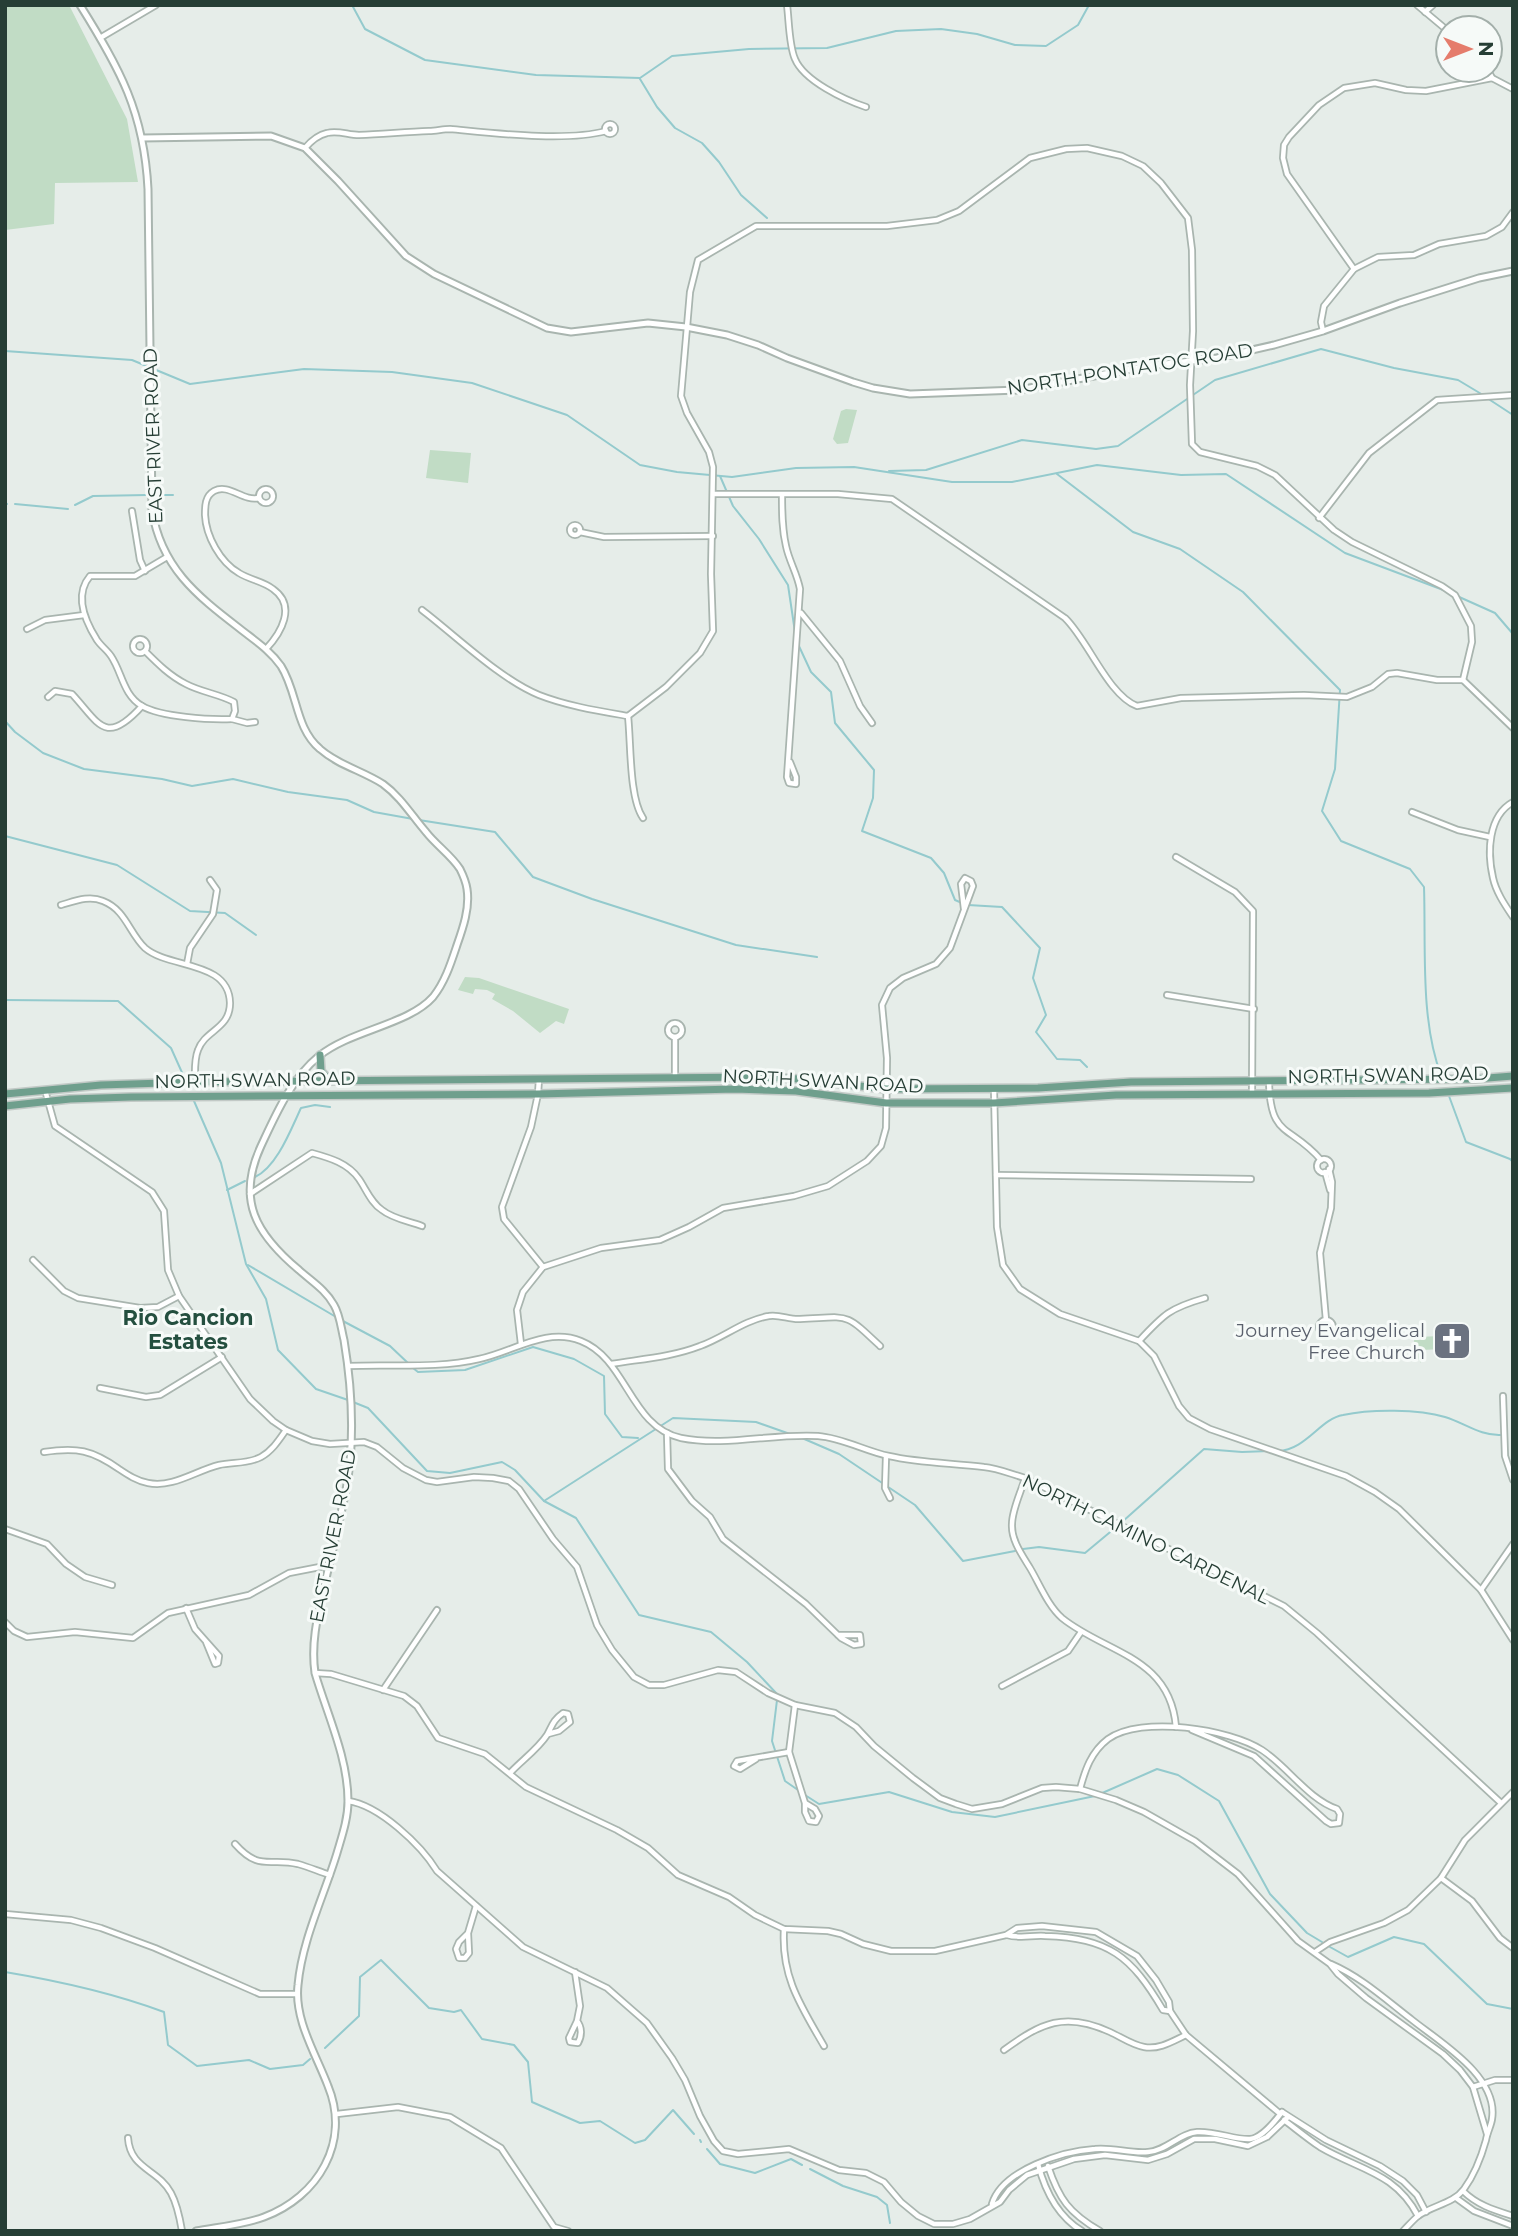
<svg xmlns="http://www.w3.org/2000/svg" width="1518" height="2236" viewBox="0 0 1518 2236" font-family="Montserrat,sans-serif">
  <rect width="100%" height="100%" fill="#e6ede9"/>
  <g fill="#c1dcc5">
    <polygon points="5,5 69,5 127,119 138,182 55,183 54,224 5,230"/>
    <polygon points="846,409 857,410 848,443 837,444 833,439 841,411"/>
    <polygon points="430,450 471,453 468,483 426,478"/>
    <polygon points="465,977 479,978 569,1009 564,1024 556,1021 540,1033 513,1011 492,999 495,994 487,990 475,989 473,994 458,990"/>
    <polygon points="1442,1322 1454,1323 1455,1333 1449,1333 1443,1349 1421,1350 1421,1363 1415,1354 1414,1340 1417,1337 1441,1336"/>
  </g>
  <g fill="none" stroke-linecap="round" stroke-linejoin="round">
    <g stroke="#94cacd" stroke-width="2">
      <polyline points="352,5 365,29 425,60 536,75 640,78 672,56 749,49 827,48 896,31 941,29 977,34 1015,45 1046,46 1078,25 1089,5"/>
      <polyline points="640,79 657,107 675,128 702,143 719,162 741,195 767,218"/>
      <polyline points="5,351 132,360 190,384 304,369 392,372 472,383 567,415 640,465 677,472 732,477 796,468 854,467 952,482 1012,482 1097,465 1181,475 1226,474 1345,553 1446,591"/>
      <polyline points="1487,398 1513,415"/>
      <polyline points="889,471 926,470 1022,440 1096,449 1118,446 1215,380 1321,349 1394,368 1458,380 1483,395"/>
      <path d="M 1057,474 L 1133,532 L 1180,549 L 1243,592 L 1340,690 L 1335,769 L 1322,811 L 1341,841 L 1410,869 L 1424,887 C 1426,947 1420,1020 1441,1075"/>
      <polyline points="720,476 733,506 759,539 788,585 795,632"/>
      <polyline points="157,495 173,495"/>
      <polyline points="5,503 7,504"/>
      <polyline points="15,504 68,509"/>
      <polyline points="75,505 93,496 147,495"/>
      <polyline points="1457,596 1495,613 1513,634"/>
      <polyline points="798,644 811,672 831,692 835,723 874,770 873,798 862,831 931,858 944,873 955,900 962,903"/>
      <polyline points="5,721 15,732 43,753 84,769 162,779 192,786 233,779 288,792 347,800 374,812 413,819"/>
      <polyline points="419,820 495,832 533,877 592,899 736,945 817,957"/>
      <polyline points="5,836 117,865 190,911 225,913 256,935"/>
      <polyline points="968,905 1002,907 1040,948 1033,978 1046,1015 1036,1032 1057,1059 1080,1060 1087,1067"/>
      <polyline points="5,1000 118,1001 171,1048 184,1077"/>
      <polyline points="1449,1096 1466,1142 1510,1159 1513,1162"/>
      <polyline points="194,1101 221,1163 246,1264 266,1299 278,1350 316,1389 348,1400"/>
      <path d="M 255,1177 C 277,1167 291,1129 301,1108 L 315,1105 L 330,1107"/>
      <polyline points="227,1190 245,1181"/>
      <polyline points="248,1265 336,1317"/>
      <polyline points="341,1320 390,1346 409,1364"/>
      <polyline points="413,1368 418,1372 465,1370 533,1347 574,1359 604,1376 605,1414 622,1437 638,1438"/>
      <polyline points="353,1402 368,1408 427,1471 450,1473 502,1462 515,1470 544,1501 673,1418 756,1422 790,1434"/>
      <polyline points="802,1438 839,1454 915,1505 963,1561 1015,1551"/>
      <path d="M 1278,1451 C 1306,1450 1320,1419 1343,1415 C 1370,1409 1419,1409 1445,1417 C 1465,1423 1480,1436 1501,1435"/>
      <polyline points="544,1501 576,1518 639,1615 711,1632 747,1662 777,1694"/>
      <polyline points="1122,1522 1204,1449 1242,1452 1269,1451"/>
      <polyline points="1023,1549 1039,1547 1085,1553 1115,1528"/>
      <polyline points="777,1700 772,1741 785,1781 798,1790"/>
      <polyline points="1100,1794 1157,1769 1178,1775 1219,1801 1270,1894 1307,1933 1322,1942"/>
      <polyline points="805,1795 819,1804 889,1792 952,1812 995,1817 1095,1796"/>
      <polyline points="1330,1947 1348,1957 1394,1937 1424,1944 1487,2004 1513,2009"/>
      <path d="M 5,1972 C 59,1981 113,1993 164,2012 L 168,2045 L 197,2066 L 249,2060 L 270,2069 L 303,2065 L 310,2059"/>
      <polyline points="325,2048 359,2016 360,1977 381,1960 429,2008 454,2012 461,2010 482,2039 514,2045 528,2062 532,2102 580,2123 600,2121 635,2143 645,2140 673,2110 694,2134"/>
      <polyline points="700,2140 701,2142"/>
      <polyline points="707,2149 720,2164 755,2173 791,2159 802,2165"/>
      <polyline points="810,2169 843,2186 877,2197 887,2205 890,2223"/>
    </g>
    <defs>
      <g id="minor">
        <path d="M 787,5 C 789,20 789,46 795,59 C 804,81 845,100 866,107"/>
        <polyline points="1417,5 1448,31"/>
        <polyline points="1425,12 1433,5"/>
        <polyline points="100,38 156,5"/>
        <polyline points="1488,70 1492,78 1513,89"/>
        <circle cx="610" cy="129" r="5"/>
        <path d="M 305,148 C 311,141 318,135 327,133 C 338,130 348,135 359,135 C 382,134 406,132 429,131 C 436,131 443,129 450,129 C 493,133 565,142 606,131"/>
        <polyline points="1354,269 1287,174 1283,158 1284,145 1289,137 1319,105 1344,88 1375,83 1406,90 1426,91 1492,78"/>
        <polyline points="1323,331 1321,322 1324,306 1354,269 1378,257 1414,255 1439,244 1486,236 1502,227 1513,212"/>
        <circle cx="266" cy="496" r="7"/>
        <path d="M 782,496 C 782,513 782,529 786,546 C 789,561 797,573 800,589 L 787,777 L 789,783 L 796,784 L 796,777 L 790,762"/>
        <path d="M 259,498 C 243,502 229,483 214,491 C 205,496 205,506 205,515 C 206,536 220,562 239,573 C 250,580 263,581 273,589 C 297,606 281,633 266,649"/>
        <polyline points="132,511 140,560 145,571"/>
        <polyline points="1319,518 1369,453 1437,400 1513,395"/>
        <circle cx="575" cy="530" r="5"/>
        <polyline points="580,532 604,537 713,536"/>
        <path d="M 422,610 C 456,636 500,679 539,695 C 567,706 599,711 628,716"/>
        <polyline points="801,613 840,661 860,706 872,723"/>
        <polyline points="27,629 45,620 84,615"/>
        <circle cx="140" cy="646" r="7"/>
        <path d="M 145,651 C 158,664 170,676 186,684 C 201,692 219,694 234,702 L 235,711 L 232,719 C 210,720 161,717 142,706 C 123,695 122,672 111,656 C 107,650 101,646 97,640 C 85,621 74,595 90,576 L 135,576 L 167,557"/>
        <polyline points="1463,680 1513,728"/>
        <path d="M 48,697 L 55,691 L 72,694 C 99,723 105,747 142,706"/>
        <polyline points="232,719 247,723 255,722"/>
        <path d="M 1513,802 C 1488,816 1487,852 1493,878 C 1496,892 1505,905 1513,917"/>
        <polyline points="1412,812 1458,830 1490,837"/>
        <path d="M 643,818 C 629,798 631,742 628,716 L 666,687 L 700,653 L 713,631 L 711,574 L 713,467 L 709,452 L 687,413 L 681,396 L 690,292 L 698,260 L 756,226 L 887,226 L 937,220 L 959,211 L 1030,158 L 1066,149 L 1087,148 L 1122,156 L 1143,166 L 1161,183 L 1188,218 L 1192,250 L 1193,331 L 1190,385 L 1192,444 L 1200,452 L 1257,466 L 1275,475 L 1334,530 L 1352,542 L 1442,586 L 1455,595 L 1471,626 L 1472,642 L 1463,680 L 1437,680 L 1397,673 L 1388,674 L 1372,687 L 1347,697 L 1304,695 L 1181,698 L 1137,706 C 1108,695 1088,640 1065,618 L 892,499 L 838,494 L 714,494"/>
        <polyline points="1176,857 1235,892 1253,911 1252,1093"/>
        <path d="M 61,905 C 75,901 89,895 103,901 C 126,910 129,933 145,948 C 169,969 229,960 230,1003 C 230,1029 205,1030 198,1050 C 194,1060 195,1072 195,1082"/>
        <polyline points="187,964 190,948 213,914 217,890 210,880"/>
        <polyline points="1167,995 1254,1009"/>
        <circle cx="675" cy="1030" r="7"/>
        <polyline points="675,1037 675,1078"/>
        <polyline points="539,1079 538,1094 531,1127 502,1207 504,1219 543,1267"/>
        <path d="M 1269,1081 C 1270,1139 1290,1124 1321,1160"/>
        <polyline points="994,1089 997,1227 1003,1265 1020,1289 1060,1314 1139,1341 1154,1356 1179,1406 1189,1418 1210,1429 1346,1476 1375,1492 1399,1509 1481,1590 1513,1640"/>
        <polyline points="45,1090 55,1126 152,1192 164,1211 168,1270 179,1296 250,1399 273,1421 286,1430 312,1441 330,1444 364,1442 377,1447 403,1468 426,1480 437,1482 474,1477 493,1478 509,1481 519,1489 553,1539 577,1567 597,1625 612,1650 634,1677 649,1685 664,1685 718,1670 736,1672 768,1693 795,1705 835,1713 856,1727 874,1746 913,1778 940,1798 956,1804 972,1809 1002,1804 1042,1788 1056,1787 1080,1789 1116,1800 1144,1812 1195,1841 1238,1874 1298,1941 1330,1964 1338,1974 1366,1998 1443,2054 1460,2070 1473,2087 1487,2134"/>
        <circle cx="1324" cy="1166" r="7"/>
        <polyline points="1325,1172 1330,1190"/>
        <polyline points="996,1175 1251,1179"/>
        <path d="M 250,1194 L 312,1153 C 330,1158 348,1163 359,1179 C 366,1189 371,1203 382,1210 C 393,1219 409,1221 422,1226"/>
        <polyline points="33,1260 64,1291 78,1298 140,1308 158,1307 179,1296"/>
        <polyline points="1326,1320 1320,1253 1331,1208 1332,1182 1329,1169"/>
        <circle cx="1326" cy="1327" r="7"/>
        <path d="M 1139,1341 C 1164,1314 1170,1308 1205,1298"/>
        <polyline points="521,1344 517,1310 523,1292 543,1267 601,1248 660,1240 689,1227 723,1208 794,1196 828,1186 867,1161 881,1146 886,1128 887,1058 882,1005 890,988 903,978 936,964 950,948 973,886 971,881 965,878 961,884 964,909"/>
        <path d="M 611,1364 C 641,1359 672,1357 700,1346 C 723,1338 744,1320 769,1316 C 779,1314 790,1320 800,1319 C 850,1317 843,1311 880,1346"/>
        <path d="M 348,1366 C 391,1364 437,1369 479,1359 C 513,1352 546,1327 581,1341 C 627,1359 630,1427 681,1438 C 726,1447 773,1433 818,1436 C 843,1438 865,1451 889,1456 C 920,1463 952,1463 984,1467 C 997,1468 1011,1474 1025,1478 L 1284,1606 L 1317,1633 L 1501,1803"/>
        <polyline points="100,1388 146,1397 160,1395 222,1357"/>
        <polyline points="1503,1396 1505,1456 1513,1480"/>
        <polyline points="667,1433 668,1469 692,1501 710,1517 723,1539 806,1604 841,1638 854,1645 861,1644 860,1635 838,1635"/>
        <path d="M 44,1452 C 77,1447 92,1450 119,1469 C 128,1475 137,1481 148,1483 C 173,1488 195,1471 219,1465 C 233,1462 248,1464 261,1457 C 272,1451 279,1440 286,1430"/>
        <polyline points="886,1456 885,1488 890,1498"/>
        <path d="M 1025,1478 C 1021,1492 1012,1510 1012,1524 C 1011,1540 1022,1555 1030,1568 C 1039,1583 1048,1606 1062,1618 C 1105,1653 1170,1656 1176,1727"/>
        <polyline points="5,1529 47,1544 66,1564 85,1577 112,1585"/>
        <polyline points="1481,1590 1513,1544"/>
        <polyline points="186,1608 195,1629 219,1656 218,1663 215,1664 206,1642"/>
        <polyline points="5,1622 14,1631 27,1637 75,1632 133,1638 168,1613 249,1595 289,1573 330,1565"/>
        <polyline points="315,1673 331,1674 404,1696 417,1706 438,1738 485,1754 526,1787 617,1830 648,1848 678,1875 729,1897 755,1915 784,1929 828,1931 841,1934 863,1944 891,1951 935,1951 1006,1935 1017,1928 1042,1926 1096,1932 1137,1956 1156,1980 1169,2002 1170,2011 1186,2035 1278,2112"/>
        <polyline points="1002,1686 1068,1651 1081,1632"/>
        <polyline points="383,1690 437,1610"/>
        <polyline points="795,1705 789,1752 805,1803 805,1812 809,1821 816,1822 819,1816 815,1809 805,1803"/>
        <polyline points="756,1759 740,1769 734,1766 737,1761 789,1752"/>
        <path d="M 510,1773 C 521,1761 538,1749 547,1735 C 552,1726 553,1720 563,1713 L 568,1714 L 570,1722 L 559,1731 L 548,1734"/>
        <path d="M 1080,1789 C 1085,1770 1091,1752 1108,1739 C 1141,1715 1230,1729 1262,1750 C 1288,1767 1308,1799 1337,1809 L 1340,1814 L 1339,1823 L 1331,1824 L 1326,1821 L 1254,1756 L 1192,1730"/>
        <path d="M 348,1801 C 379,1805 421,1845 437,1871 L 523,1947 L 607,1988 L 647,2023 L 672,2058 L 685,2080 L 700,2116 L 714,2141 L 723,2151 L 738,2154 L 789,2149 L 839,2170 L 866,2173 L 884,2182 L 901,2202 L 918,2216 L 934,2224 L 953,2224 L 970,2219 L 1000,2202 L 1009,2190 L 1027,2175 L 1074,2159 L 1105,2155 L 1148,2160 L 1167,2154 L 1194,2139 L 1215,2139 L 1248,2146 L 1267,2137 L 1288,2117"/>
        <path d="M 235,1844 C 260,1872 269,1857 298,1864 C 309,1867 320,1872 330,1875"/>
        <polyline points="1441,1878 1472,1901 1500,1938 1513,1948"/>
        <polyline points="5,1914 71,1920 101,1928 155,1948 260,1994 297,1994"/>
        <path d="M 784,1929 C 781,1977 801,2006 824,2046"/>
        <polyline points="468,1933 459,1942 456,1949 459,1958 465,1958 469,1953 468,1933 476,1906"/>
        <path d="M 1007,1935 C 1020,1939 1032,1935 1045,1936 C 1109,1938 1131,1956 1163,2010 L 1170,2011"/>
        <polyline points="1315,1952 1330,1942 1384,1923 1408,1910 1441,1878 1465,1840 1513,1792"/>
        <path d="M 1331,1964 C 1361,1977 1385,1999 1411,2019 C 1438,2041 1499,2076 1492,2119 C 1491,2126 1487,2133 1486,2140 C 1481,2158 1475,2174 1464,2189 C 1453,2204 1433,2205 1418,2216 C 1413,2220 1408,2226 1403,2231"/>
        <path d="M 575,1972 L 580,2006 L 577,2021 L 569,2038 L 570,2042 L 578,2043 C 582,2036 582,2027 577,2021"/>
        <path d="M 1004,2050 C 1041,2023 1065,2011 1110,2032 C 1121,2037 1132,2045 1144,2047 C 1159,2050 1173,2041 1186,2035"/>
        <polyline points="1473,2087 1495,2080 1513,2080"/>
        <polyline points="1282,2112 1326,2140 1380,2166 1403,2181 1417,2195 1426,2212"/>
        <polyline points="337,2114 398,2107 450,2117 501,2148 554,2227 568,2231"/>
        <path d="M 1284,2120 C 1296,2129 1308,2139 1320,2147 C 1359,2170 1395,2172 1418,2216"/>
        <path d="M 128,2138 C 130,2169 158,2169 171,2193 C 177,2204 180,2219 182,2231"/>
        <path d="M 1038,2164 C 1045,2191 1057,2216 1082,2231"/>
        <path d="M 1048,2166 C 1059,2199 1069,2213 1100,2231"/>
        <path d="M 1463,2191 C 1477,2205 1494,2210 1513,2216"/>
        <polyline points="1456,2198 1474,2211 1513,2226"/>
        <path d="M 992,2204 C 1002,2170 1063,2151 1095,2149 C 1113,2147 1131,2154 1148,2152 C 1166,2151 1180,2133 1197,2132 C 1216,2131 1235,2140 1250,2139 C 1262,2138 1275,2121 1282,2112"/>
      </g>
      <g id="tertiary">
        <path d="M 80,5 C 120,69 144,112 148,189 L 152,510 C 161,567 196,595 239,628 C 254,640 270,650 281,666 C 298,693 295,728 320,749 C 338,765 363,771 383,784 C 401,797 412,816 426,832 C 436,845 451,855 460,869 C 463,875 466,882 467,889 C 470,908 463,928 457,945 C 451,963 445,982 433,997 C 408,1025 351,1030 319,1056 C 291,1079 276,1114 261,1146 C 236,1200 256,1234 299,1270 C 311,1281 326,1290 334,1305 C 340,1315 341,1328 344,1340 C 352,1388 355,1441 346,1490 C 340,1518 334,1546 327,1574 C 320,1607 310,1639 315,1673 C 327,1714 348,1758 348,1801 C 348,1819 342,1836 337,1853 C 324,1896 302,1940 298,1985 C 294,2020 316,2054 328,2086 C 351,2142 318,2197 264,2217 C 243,2225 218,2227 196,2231"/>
        <polyline points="142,138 271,136 305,148 338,181 406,256 434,274 547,328 571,332 648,323 686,327 727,335 758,345 787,358 853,382 873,388 910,394 1019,390 1147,366 1217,358 1274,345 1323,331 1400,303 1479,278 1513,271"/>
      </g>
      <g id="primary">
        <polyline points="320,1055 321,1071 330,1081"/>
        <polyline points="5,1094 101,1085 195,1082 760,1077 799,1079 886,1089 1038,1088 1131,1082 1475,1079 1513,1076"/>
        <polyline points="5,1106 70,1099 131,1097 538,1094 735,1089 796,1091 886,1103 994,1103 1116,1095 1429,1093 1513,1088"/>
      </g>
    </defs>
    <use href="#minor" stroke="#a9b5af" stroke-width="8"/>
    <use href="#tertiary" stroke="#a9b5af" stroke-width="9"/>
    <use href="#primary" stroke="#c2c9c6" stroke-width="10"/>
    <use href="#minor" stroke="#fff" stroke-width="4.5"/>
    <use href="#tertiary" stroke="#fff" stroke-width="5"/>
    <use href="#primary" stroke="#6f9f8d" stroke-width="7"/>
  </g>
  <defs>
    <symbol id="church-square" viewBox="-11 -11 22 22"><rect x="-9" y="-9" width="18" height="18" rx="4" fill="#6b7280" stroke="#f6faf8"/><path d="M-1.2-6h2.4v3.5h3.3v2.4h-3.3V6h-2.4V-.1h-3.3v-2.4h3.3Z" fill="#fff"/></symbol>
  </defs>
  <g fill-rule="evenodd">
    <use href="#church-square" x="1430" y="1319" width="44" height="44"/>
  </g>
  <g text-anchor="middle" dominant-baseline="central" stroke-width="6" stroke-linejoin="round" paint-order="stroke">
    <g font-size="19" fill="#263e35" stroke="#f6faf8">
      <text transform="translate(1130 369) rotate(-9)">NORTH PONTATOC ROAD</text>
      <text transform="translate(153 436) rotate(-92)">EAST RIVER ROAD</text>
      <text transform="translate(1388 1075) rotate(-1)">NORTH SWAN ROAD</text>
      <text transform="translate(255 1080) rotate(-1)">NORTH SWAN ROAD</text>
      <text transform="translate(823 1081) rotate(3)">NORTH SWAN ROAD</text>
      <text transform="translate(333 1536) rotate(-79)">EAST RIVER ROAD</text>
      <text transform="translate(1146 1539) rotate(26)">NORTH CAMINO CARDENAL</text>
    </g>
    <g font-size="19" fill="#5b616d" stroke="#f6faf8" text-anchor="end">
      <text x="1425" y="1330">Journey Evangelical<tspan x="1425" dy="22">Free Church</tspan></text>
    </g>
    <g font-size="21" font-weight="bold" fill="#244f3f" stroke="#f6faf8">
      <text x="188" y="1317">Rio Cancion<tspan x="188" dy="24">Estates</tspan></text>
    </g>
  </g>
  <rect width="1518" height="2236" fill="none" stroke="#263e35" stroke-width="14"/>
  <g transform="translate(1469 49) rotate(90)"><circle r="33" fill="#f6faf8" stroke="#a3afaa" stroke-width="2"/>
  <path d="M0-5L12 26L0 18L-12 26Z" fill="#e57c6c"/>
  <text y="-10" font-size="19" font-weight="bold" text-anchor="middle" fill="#263e35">N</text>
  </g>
</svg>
